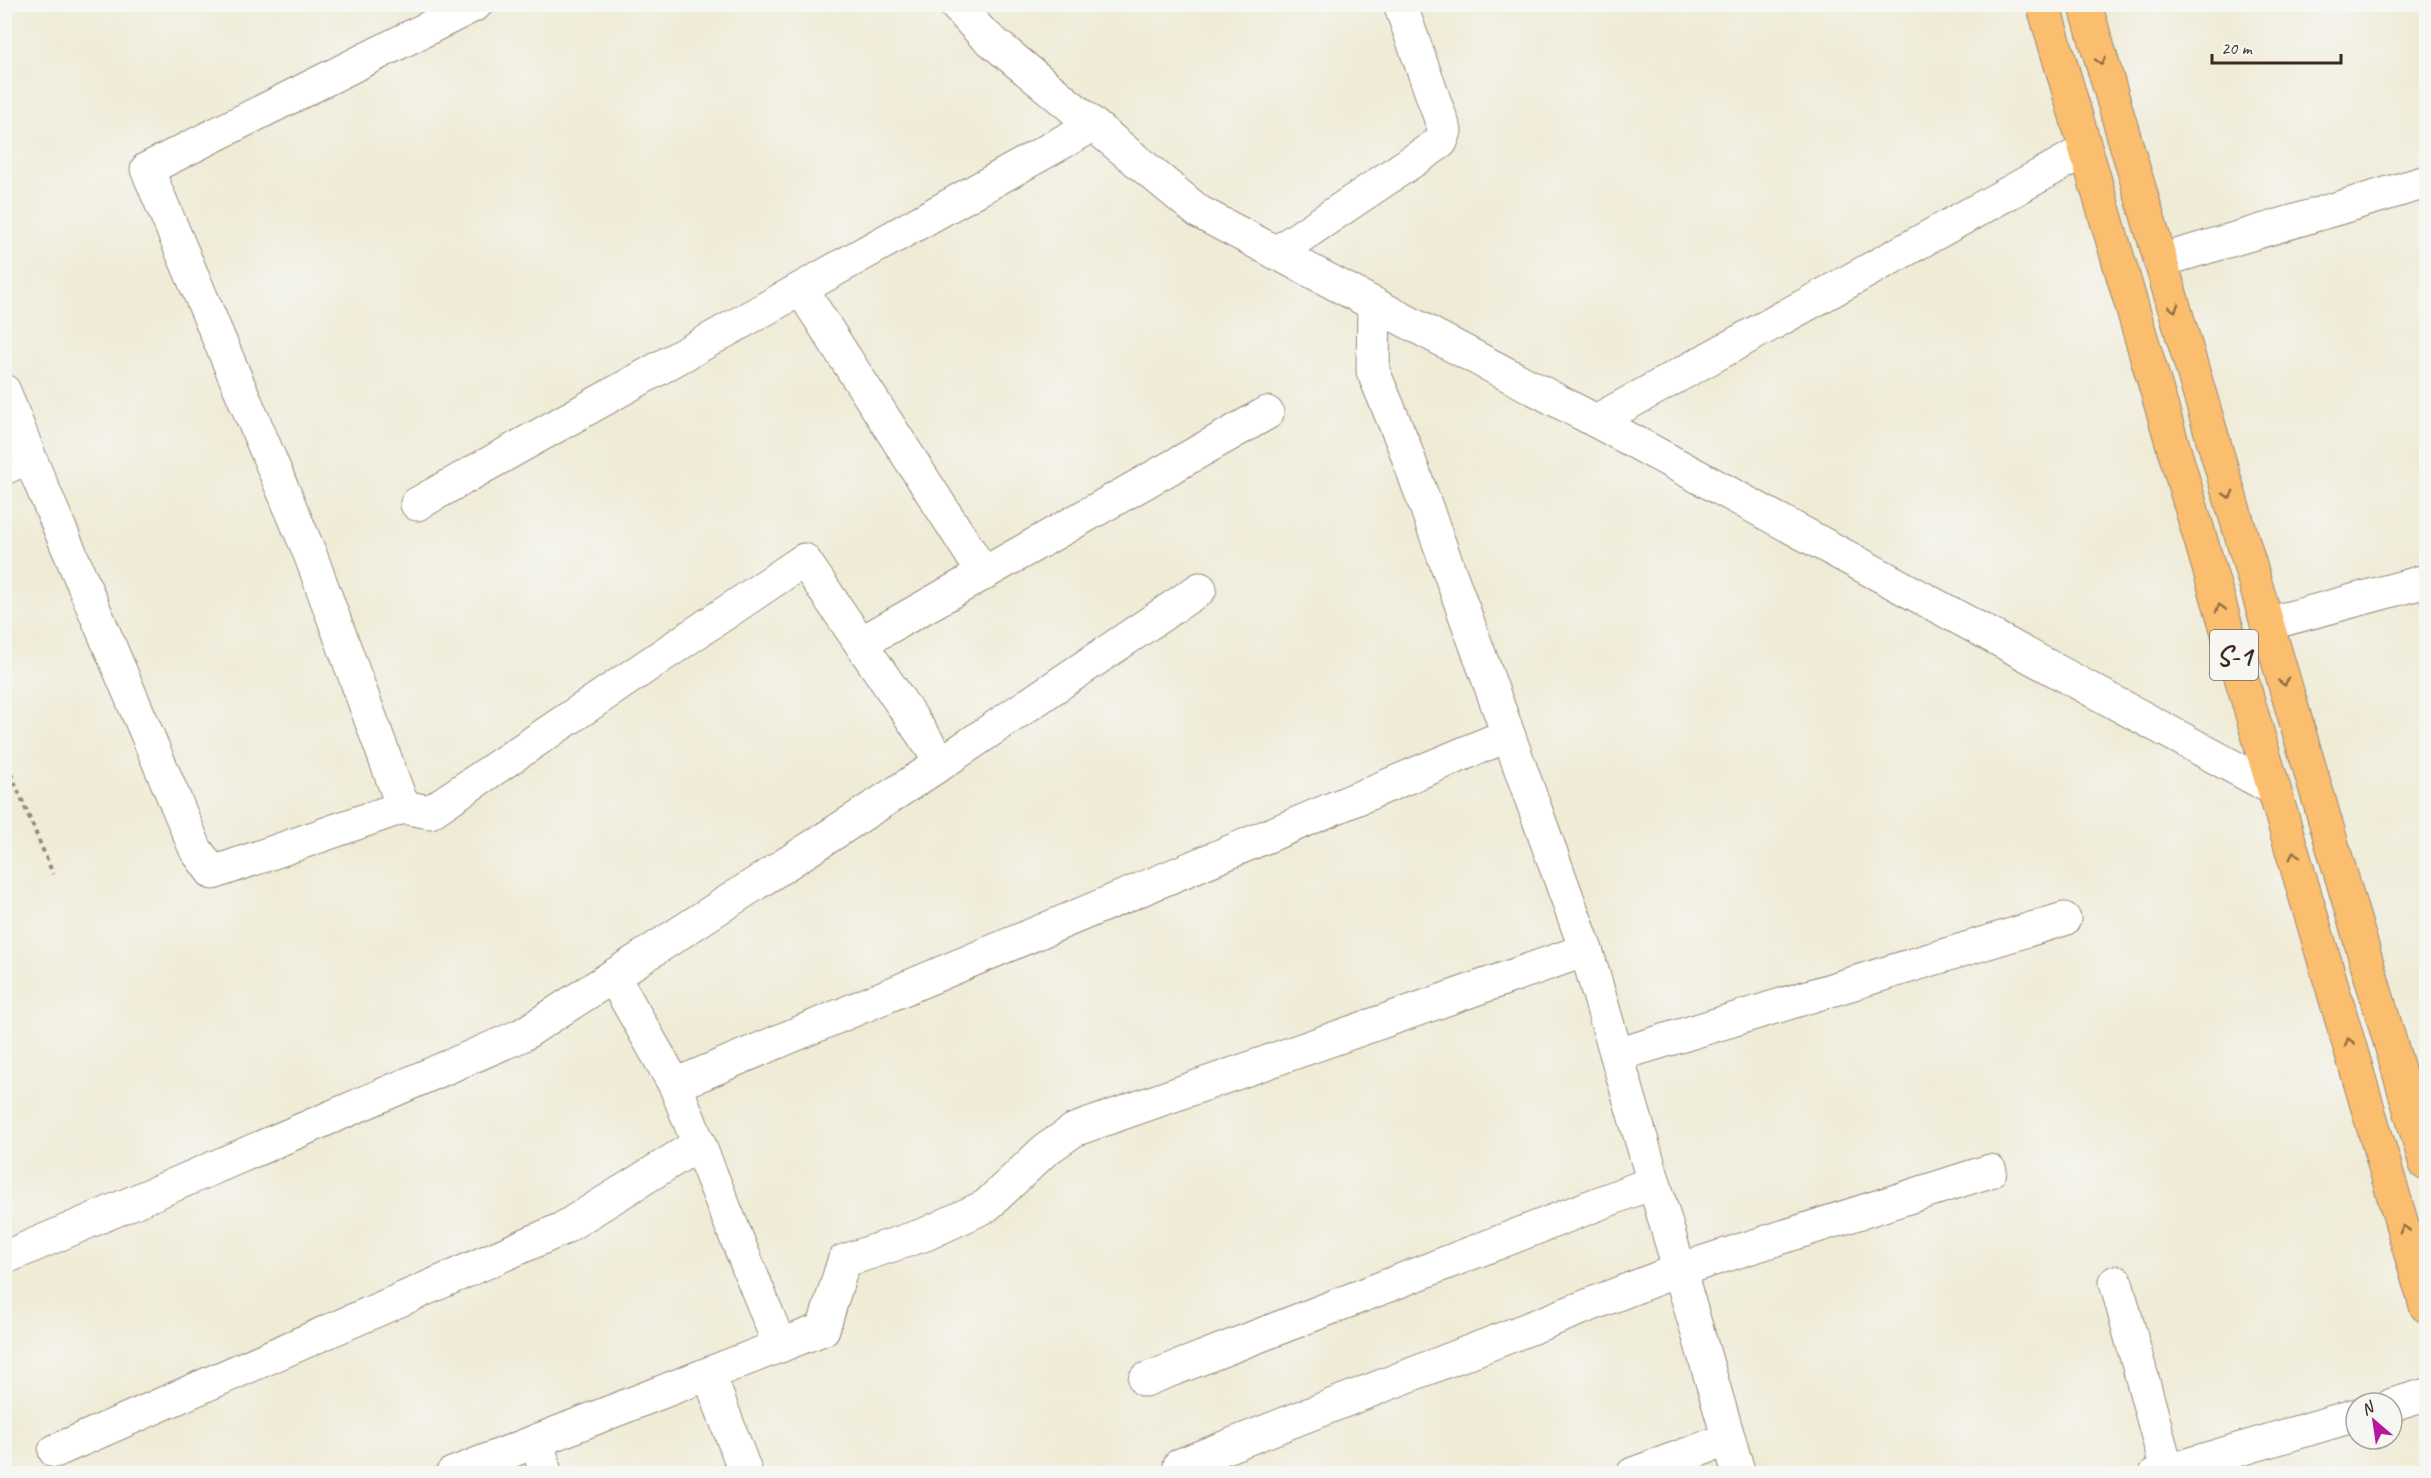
<svg xmlns="http://www.w3.org/2000/svg" width="2431" height="1478" viewBox="0 0 2431 1478" font-family="Caveat,sans-serif">
  <rect width="100%" height="100%" fill="#f6f6f2"/>
  <filter id="ink" filterUnits="userSpaceOnUse"><feTurbulence type="fractalNoise" baseFrequency=".0167" numOctaves="2"/><feDisplacementMap in="SourceGraphic" scale="12" xChannelSelector="R" yChannelSelector="G"/><feConvolveMatrix kernelMatrix="1 2 1 2 8 2 1 2 1" color-interpolation-filters="sRGB"/></filter>
  <filter id="wash" filterUnits="userSpaceOnUse"><feTurbulence type="fractalNoise" baseFrequency=".008" numOctaves="4" result="noise"/><feDisplacementMap in="SourceGraphic" scale="24" xChannelSelector="R" yChannelSelector="G"/><feGaussianBlur stdDeviation="1.35" result="paint"/><feColorMatrix in="noise" values="0 0 0 0 0 0 0 0 0 0 0 0 0 0 0 0 0 1.4 0 .05"/><feComposite in="paint" operator="in"/></filter>
  <g filter="url(#wash)">
    <rect width="100%" height="100%" fill="#efebd6"/>
  </g>
  <g filter="url(#ink)">
    <g fill="none" stroke-linecap="round" stroke-linejoin="round">
      <defs>
        <polyline id="lane" points="4,475 32,463"/>
        <g id="street">
          <polyline points="955,4 982,33 1199,212 1596,421 2274,789"/>
          <polyline points="1276,253 1441,142 1445,131 1400,4"/>
          <polyline points="2160,261 2426,182"/>
          <polyline points="801,289 984,574"/>
          <polyline points="1374,304 1373,371 1403,443 1586,950 1739,1474"/>
          <polyline points="4,391 32,463 196,850 213,873 403,807 430,812 804,560 942,763"/>
          <polyline points="1596,421 2086,150"/>
          <polyline points="417,504 1093,125"/>
          <polyline points="2267,624 2426,581"/>
          <polyline points="861,643 1267,413"/>
          <polyline points="403,807 310,554 147,169 476,4"/>
          <polyline points="613,976 675,1085 780,1346"/>
          <polyline points="1617,1055 2064,919"/>
          <polyline points="675,1085 1508,735"/>
          <polyline points="4,1258 522,1035 942,763 1200,589"/>
          <polyline points="2116,1282 2167,1470"/>
          <polyline points="709,1374 746,1474"/>
          <polyline points="1145,1380 1654,1182"/>
          <polyline points="2392,1405 2426,1395"/>
          <polyline points="538,1440 545,1474"/>
          <polyline points="55,1451 562,1229 699,1144"/>
          <polyline points="1180,1465 1679,1270 1990,1171"/>
          <polyline points="452,1474 823,1329 844,1261 926,1234 986,1206 1044,1151 1074,1130 1586,950"/>
          <polyline points="1633,1474 1729,1439"/>
          <polyline points="2156,1474 2356,1415"/>
        </g>
        <g id="primary">
          <polyline points="2043,4 2426,1306"/>
          <polyline points="2085,4 2426,1164"/>
        </g>
      </defs>
      <use href="#lane" stroke="#958a7a" stroke-width="22"/>
      <use href="#street" stroke="#958a7a" stroke-width="35"/>
      <use href="#primary" stroke="#958a7a" stroke-width="35"/>
      <polyline stroke="#958a7a" stroke-width="4" stroke-dasharray="4.5 4.5" stroke-linecap="butt" points="4,757 53,874"/>
      <use href="#lane" stroke="#fff" stroke-width="20"/>
      <use href="#street" stroke="#fff" stroke-width="33"/>
      <use href="#primary" stroke="#fbbd6e" stroke-width="33"/>
    </g>
    <defs><path id="oneway-chevron" d="M-2-3.5L2.5 0L-2 3.5" fill="none" stroke-width="1.6" stroke-linecap="round" stroke-linejoin="round" transform="scale(1.5)"/></defs>
    <g stroke="#916c42">
      <use href="#oneway-chevron" transform="translate(2101 61) rotate(74)"/>
      <use href="#oneway-chevron" transform="translate(2174 308) rotate(74)"/>
      <use href="#oneway-chevron" transform="translate(2229 495) rotate(74)"/>
      <use href="#oneway-chevron" transform="translate(2220 608) rotate(-106)"/>
      <use href="#oneway-chevron" transform="translate(2284 682) rotate(74)"/>
      <use href="#oneway-chevron" transform="translate(2294 855) rotate(-106)"/>
      <use href="#oneway-chevron" transform="translate(2349 1042) rotate(-106)"/>
      <use href="#oneway-chevron" transform="translate(2404 1229) rotate(-106)"/>
    </g>
  </g>
  <g text-anchor="middle" dominant-baseline="central" stroke-width="6" stroke-linejoin="round" paint-order="stroke">
    <rect fill="#f6f6f2" stroke="#73675e" stroke-width="1.5" x="2210" y="630" width="48" height="50" rx="4.5"/>
    <g font-size="28" font-weight="bold" fill="#3b2a1e">
      <text x="2234" y="655">S-1</text>
    </g>
  </g>
  <rect width="2431" height="1478" fill="none" stroke="#f6f6f2" stroke-width="24"/>
  <g transform="translate(2374 1421) rotate(331)"><circle r="28" fill="#f6f6f2" stroke="#aba49d" stroke-width="1.5"/>
  <path d="M0-4.5L10 22L0 15L-10 22Z" fill="#b5179e"/>
  <text y="-9" font-size="16" font-weight="bold" text-anchor="middle" fill="#3b2a1e">N</text>
  </g>
  <path d="M2212 54v9h129v-9" fill="none" stroke="#3b2a1e" stroke-width="3"/>
  <text x="2221" y="54" font-size="18" fill="#3b2a1e" stroke="#f6f6f2" stroke-width="4.5" paint-order="stroke">20 m</text>
</svg>
